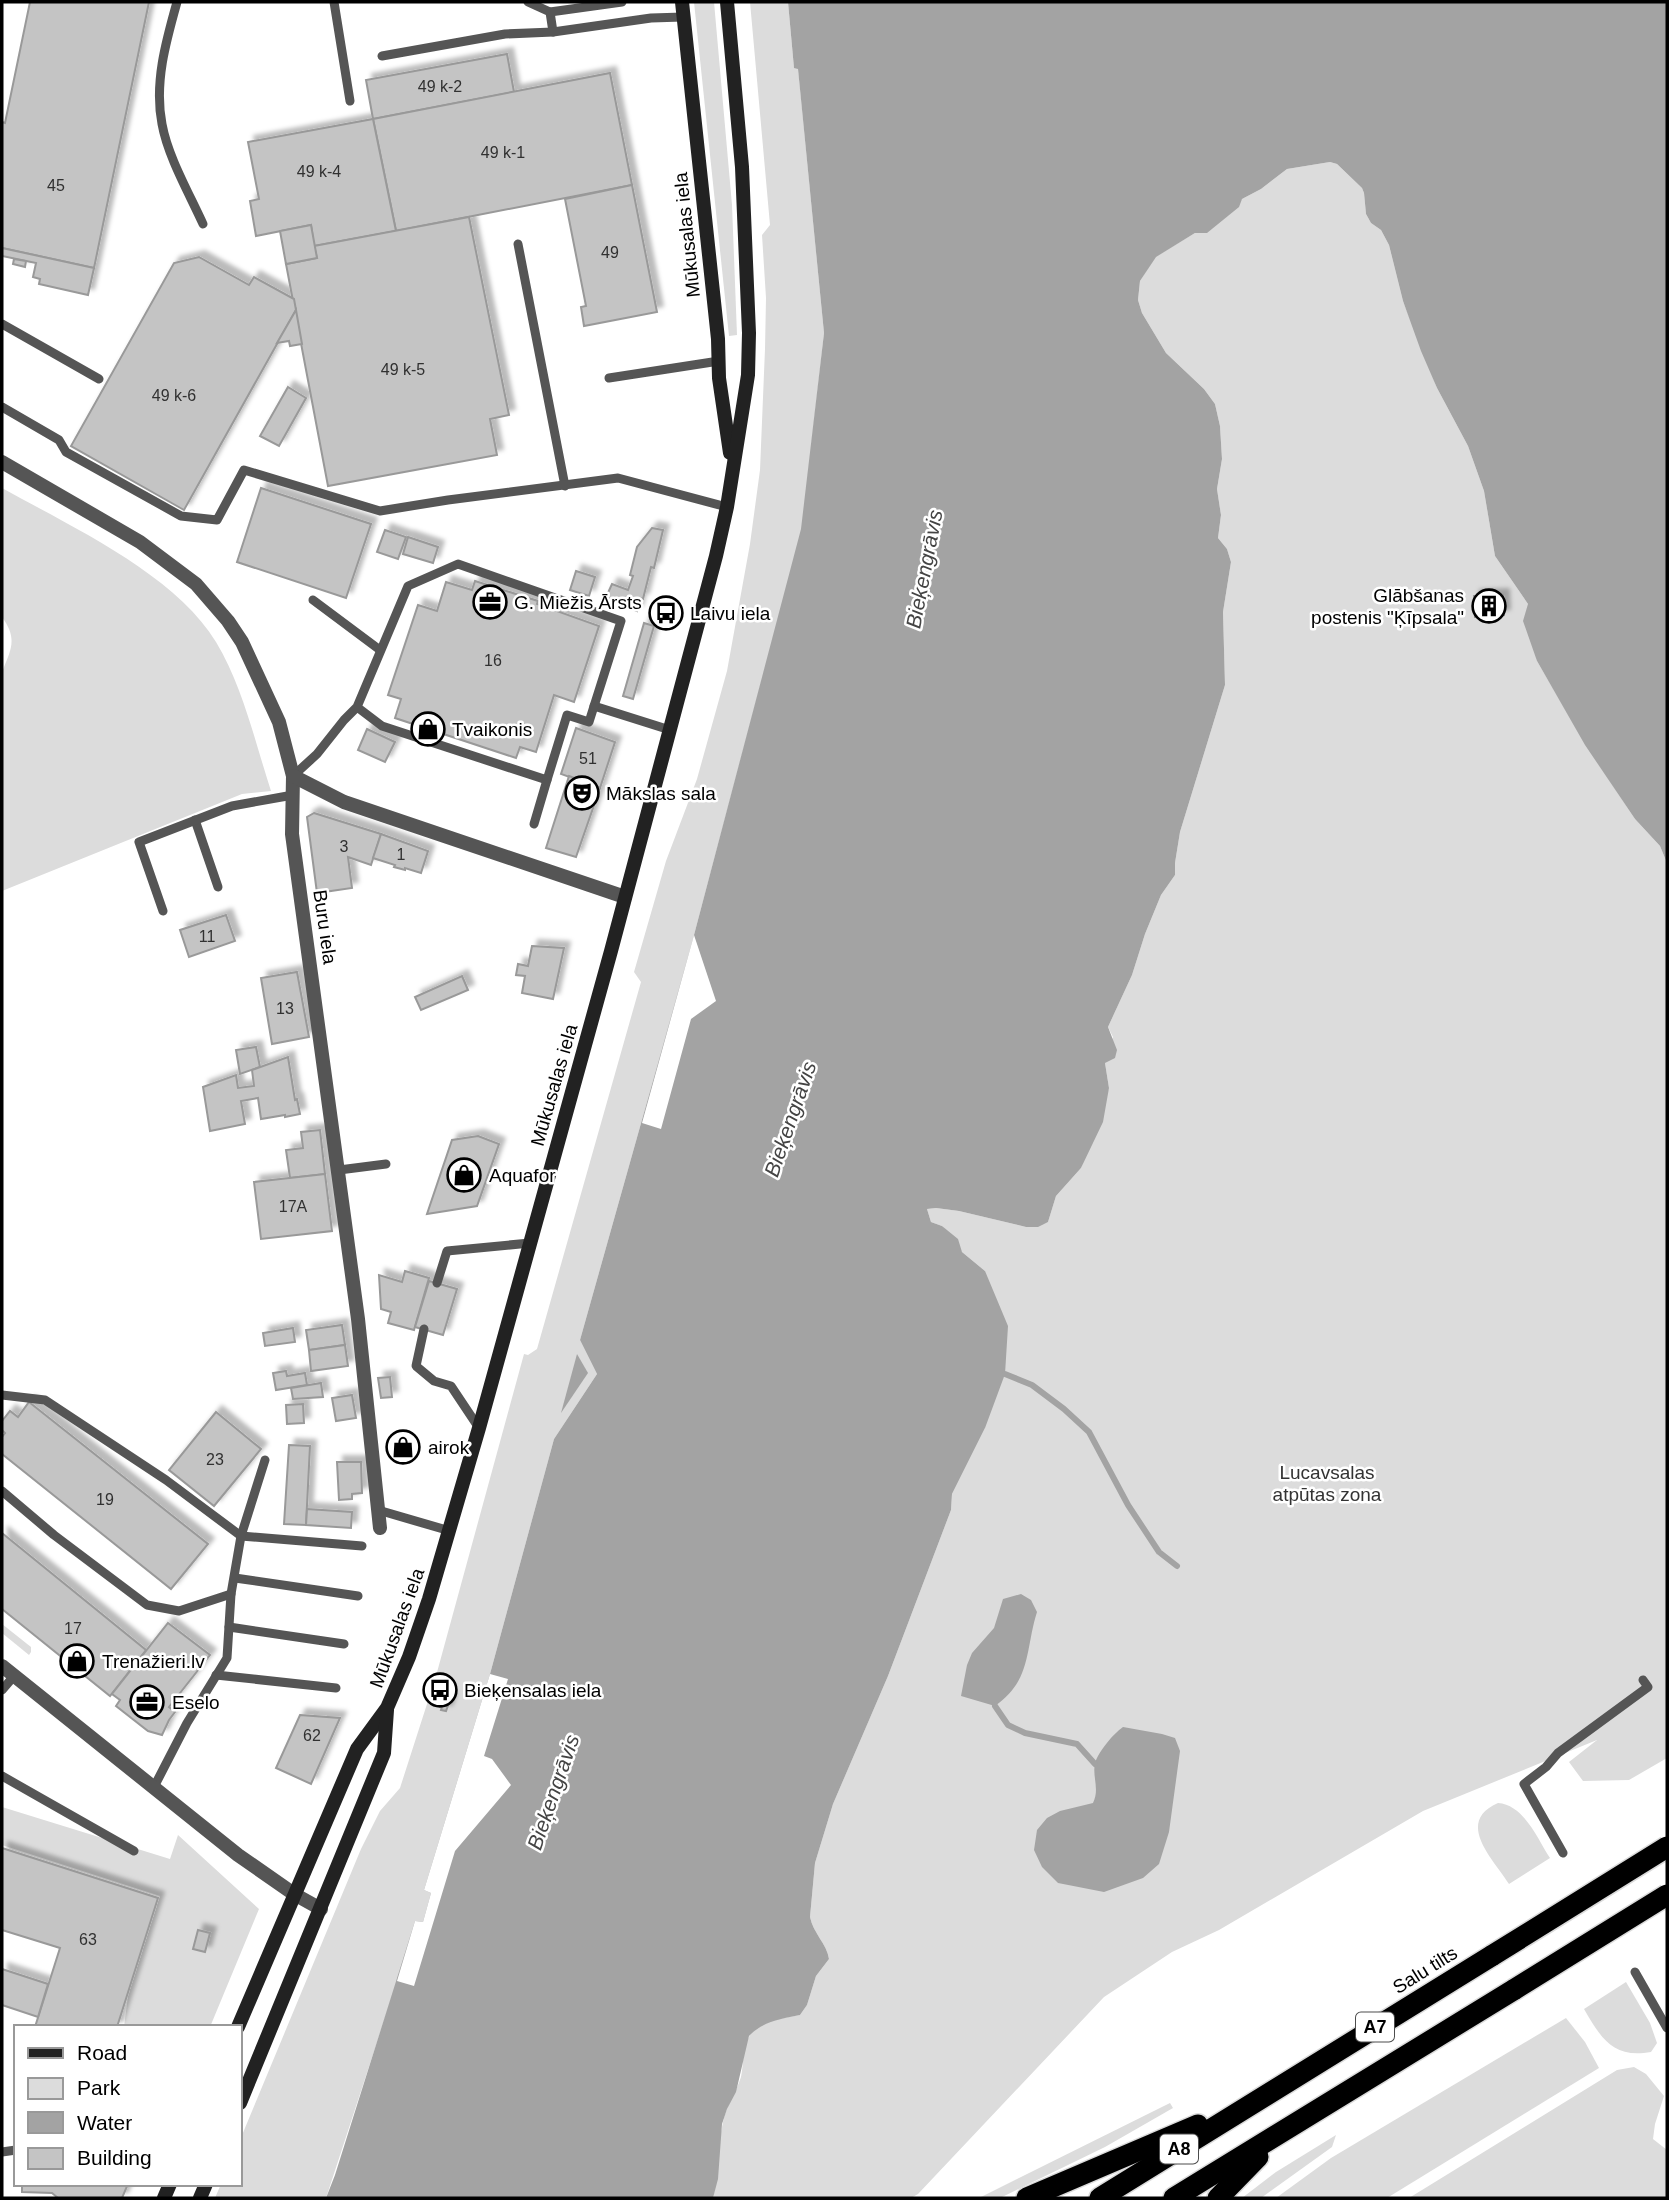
<svg xmlns="http://www.w3.org/2000/svg" width="1669" height="2200" viewBox="0 0 1669 2200" font-family="Helvetica,sans-serif">
  <defs>
    <filter id="shadow"><feDropShadow dx="6" dy="-6" stdDeviation="2" flood-color="#0004"/></filter>
  </defs>
  <rect width="100%" height="100%" fill="#fff"/>
  <g fill="#dcdcdc">
    <polygon points="694,2 714,2 732,205 737,335 729,336"/>
    <polygon points="750,2 788,2 794,68 798,68 824,333 802,529 694,935 580,1340 597,1374 554,1439 490,1674 511,1785 397,1981 326,2198 215,2198 221,2184 240,2184 240,2140 361,1849 380,1811 400,1788 436,1676 524,1354 528,1355 537,1349 641,982 634,972 666,861 697,779 727,671 750,544 760,470 765,349 766,298 762,235 770,225"/>
    <path d="M 1330,162 L 1337,164 L 1362,188 L 1364,193 L 1366,214 L 1371,223 L 1381,230 L 1389,245 L 1403,301 L 1437,388 L 1468,446 L 1484,491 L 1495,556 L 1528,604 L 1537,661 L 1586,745 L 1635,819 L 1660,846 L 1667,863 L 1667,1758 L 1629,1780 L 1583,1781 L 1569,1762 L 1597,1740 L 1423,1811 L 1219,1930 L 1172,1952 L 1104,1997 L 918,2194 L 911,2198 L 713,2198 C 719,2173 717,2147 723,2122 C 726,2106 736,2093 741,2077 C 744,2063 742,2047 750,2035 C 760,2020 785,2018 800,2015 L 807,2005 L 816,1976 L 829,1959 C 827,1944 813,1933 810,1917 L 815,1863 L 833,1804 L 888,1676 L 951,1510 L 952,1494 L 985,1428 L 985,1271 L 962,1252 L 942,1226 L 931,1222 L 927,1209 L 936,1208 L 959,1211 L 1026,1227 L 1048,1222 L 1056,1196 L 1081,1168 L 1109,1088 L 1105,1063 L 1113,1037 L 1108,1027 L 1132,975 L 1145,934 L 1161,895 L 1175,875 L 1175,863 L 1180,832 L 1225,685 L 1223,612 L 1231,562 L 1227,549 L 1218,538 L 1221,515 L 1217,489 L 1222,459 L 1220,426 L 1215,404 L 1204,389 L 1166,353 L 1142,313 L 1138,300 L 1140,281 L 1155,257 L 1195,233 L 1203,232 L 1242,199 L 1261,189 L 1287,169 Z"/>
    <path d="M 2,488 C 70,526 175,574 216,642 C 243,687 255,742 271,791 L 242,794 L 2,891 L 2,672 C 11,649 18,639 2,617 Z"/>
    <polygon points="2,1624 31,1647 31,1652 29,1655 2,1633"/>
    <path d="M 1498,1803 C 1524,1805 1537,1838 1550,1858 L 1509,1884 C 1492,1858 1455,1822 1498,1803 Z"/>
    <polygon points="2,1807 170,1859 178,1835 259,1909 210,2027 124,2027 128,1996 160,1896 2,1845"/>
    <path d="M 1626,1982 L 1650,2023 L 1657,2043 L 1651,2052 C 1613,2059 1601,2038 1584,2009 Z"/>
    <polygon points="1566,2018 1585,2042 1599,2068 1387,2198 1276,2198 1331,2158"/>
    <polygon points="1634,2067 1646,2074 1664,2096 1655,2124 1653,2139 1667,2150 1667,2198 1409,2198 1617,2070"/>
    <polygon points="1170,2103 1173,2108 1105,2147 1000,2198 979,2198"/>
    <polygon points="1336,2135 1332,2147 1261,2198 1242,2198 1276,2172"/>
  </g>
  <g fill="#a3a3a3">
    <path d="M 788,2 L 1667,2 L 1667,863 L 1660,846 L 1635,819 L 1585,745 L 1537,661 L 1523,621 L 1528,604 L 1495,556 L 1484,491 L 1468,446 L 1437,388 L 1421,351 L 1403,301 L 1389,245 L 1381,230 L 1371,223 L 1366,214 L 1364,193 L 1362,188 L 1337,164 L 1330,162 L 1287,169 L 1261,189 L 1242,199 L 1239,207 L 1207,233 L 1195,233 L 1156,257 L 1140,281 L 1138,300 L 1142,313 L 1166,353 L 1204,389 L 1215,404 L 1220,426 L 1222,459 L 1217,489 L 1221,515 L 1218,538 L 1227,549 L 1231,562 L 1223,612 L 1225,685 L 1180,832 L 1175,863 L 1175,875 L 1161,895 L 1145,934 L 1132,975 L 1108,1027 L 1117,1050 L 1115,1058 L 1105,1063 L 1109,1088 L 1103,1122 L 1081,1168 L 1056,1196 L 1048,1222 L 1038,1227 L 1026,1227 L 959,1211 L 936,1208 L 927,1209 L 931,1222 L 942,1226 L 958,1239 L 962,1252 L 985,1271 L 1008,1326 L 1005,1374 L 985,1428 L 952,1494 L 951,1510 L 888,1676 L 833,1804 L 815,1863 L 810,1917 C 813,1933 827,1944 829,1959 L 816,1976 L 807,2005 L 800,2015 C 781,2019 763,2021 749,2036 L 736,2092 L 727,2109 L 722,2124 L 718,2179 L 713,2198 L 326,2198 L 335,2175 L 415,1921 L 423,1922 L 431,1893 L 424,1890 L 490,1674 L 554,1439 L 597,1374 L 580,1340 L 694,935 L 801,529 L 824,333 L 798,69 L 794,68 Z"/>
    <polygon points="577,1354 588,1373 561,1413"/>
    <path d="M 1021,1594 L 1031,1600 L 1037,1612 C 1025,1650 1032,1680 995,1706 L 961,1696 L 967,1665 L 972,1653 L 994,1628 L 1003,1599 Z"/>
    <path d="M 1123,1727 L 1162,1734 L 1175,1738 L 1180,1751 L 1169,1832 L 1159,1864 L 1143,1878 L 1104,1892 L 1058,1883 L 1042,1867 L 1034,1850 L 1037,1830 L 1047,1818 L 1060,1811 L 1093,1803 C 1100,1789 1092,1777 1095,1763 C 1099,1751 1113,1734 1123,1727 Z"/>
  </g>
  <g fill="#fff">
    <polygon points="694,935 716,1001 691,1019 661,1129 642,1123"/>
    <polygon points="490,1674 508,1679 484,1756 492,1759 511,1785 455,1851 414,1986 397,1981 415,1921 423,1922 431,1893 424,1890"/>
  </g>
  <g fill="none" stroke-linecap="round" stroke-linejoin="round">
    <g stroke="#a3a3a3" stroke-width="6">
      <polyline points="1005,1374 1032,1385 1064,1409 1089,1432 1128,1505 1159,1552 1177,1566"/>
      <polyline points="995,1706 1008,1725 1025,1733 1077,1744 1095,1764"/>
    </g>
  </g>
  <g fill="#c4c4c4" stroke="#999" stroke-width="2" filter="url(#shadow)">
    <polygon points="30,2 149,2 94,268 2,248 2,122 5,123"/>
    <polygon points="507,54 514,92 373,119 366,80"/>
    <polygon points="610,73 632,185 396,231 373,119"/>
    <polygon points="373,119 396,231 314,246 311,225 256,236 250,201 259,199 248,142"/>
    <polygon points="632,185 657,312 584,326 581,307 586,306 565,199"/>
    <polygon points="469,217 509,415 490,419 497,455 328,486 286,264 317,258 314,246"/>
    <polygon points="311,225 317,258 286,264 280,231"/>
    <polygon points="2,248 94,268 88,295 39,284 40,279 33,277 36,263 2,256"/>
    <polygon points="199,257 249,285 254,277 294,299 296,310 184,510 71,446 174,263"/>
    <polygon points="14,259 26,261 25,267 13,264"/>
    <polygon points="296,310 302,344 290,346 289,341 277,343"/>
    <polygon points="288,387 306,398 279,446 260,436"/>
    <polygon points="261,488 371,524 346,598 237,562"/>
    <polygon points="652,528 663,530 654,568 651,567 643,599 640,598 637,611 606,597 612,584 628,590 633,576 630,575 637,547"/>
    <polygon points="385,530 406,537 398,559 377,552"/>
    <polygon points="408,537 438,547 433,563 403,554"/>
    <polygon points="576,571 595,577 589,596 570,590"/>
    <polygon points="475,581 538,601 537,604 599,626 574,702 554,695 536,752 520,747 516,758 395,718 401,699 388,695 418,605 437,611 446,582 472,590"/>
    <polygon points="1503,595 1504,615 1475,617 1474,596"/>
    <polygon points="644,623 654,626 633,699 623,696"/>
    <polygon points="576,728 615,742 600,788 561,774"/>
    <polygon points="367,729 395,742 385,762 358,750"/>
    <polygon points="569,776 600,788 576,857 546,848"/>
    <polygon points="314,813 381,834 371,865 348,857 352,888 317,893 307,817"/>
    <polygon points="381,834 428,851 421,873 405,868 405,870 394,867 395,865 373,858"/>
    <polygon points="226,915 235,941 189,957 180,930"/>
    <polygon points="532,946 564,948 553,999 522,993 525,976 516,975 518,964 528,966"/>
    <polygon points="297,972 309,1037 272,1044 261,978"/>
    <polygon points="462,976 468,990 421,1010 415,997"/>
    <polygon points="256,1047 260,1067 240,1074 236,1050"/>
    <polygon points="288,1057 295,1100 297,1099 300,1114 285,1117 285,1115 261,1119 258,1098 241,1101 245,1124 210,1131 203,1087 236,1075 238,1088 254,1086 252,1070"/>
    <polygon points="320,1130 325,1174 290,1178 286,1150 303,1148 301,1132"/>
    <polygon points="478,1136 499,1144 477,1206 427,1214 452,1140"/>
    <polygon points="325,1174 332,1231 261,1239 254,1182"/>
    <polygon points="405,1271 429,1278 414,1330 388,1323 391,1312 381,1309 379,1275 402,1282"/>
    <polygon points="429,1281 457,1289 443,1335 415,1327"/>
    <polygon points="342,1325 345,1345 309,1350 306,1330"/>
    <polygon points="293,1328 295,1342 265,1346 263,1333"/>
    <polygon points="345,1345 348,1366 311,1371 309,1350"/>
    <polygon points="286,1371 287,1376 305,1373 307,1385 276,1390 273,1373"/>
    <polygon points="390,1377 392,1397 381,1398 378,1378"/>
    <polygon points="321,1383 323,1397 293,1399 291,1388"/>
    <polygon points="352,1395 356,1418 336,1421 332,1398"/>
    <polygon points="29,1402 208,1544 171,1589 2,1454 2,1437 5,1433 2,1430 2,1421 10,1411 18,1417"/>
    <polygon points="303,1404 304,1423 287,1424 286,1405"/>
    <polygon points="216,1412 261,1449 214,1506 169,1470"/>
    <polygon points="289,1445 310,1446 306,1525 284,1524"/>
    <polygon points="337,1462 361,1462 362,1493 352,1494 352,1499 339,1500"/>
    <polygon points="307,1509 352,1512 351,1528 306,1525"/>
    <polygon points="2,1533 146,1650 110,1696 2,1609"/>
    <polygon points="168,1623 210,1655 169,1707 175,1712 169,1720 162,1735 148,1731 116,1706 120,1700 112,1694"/>
    <polygon points="445,1698 450,1700 446,1711 441,1710"/>
    <polygon points="300,1715 340,1718 311,1784 276,1768"/>
    <polygon points="2,1848 158,1898 117,2027 35,2027 60,1948 2,1930"/>
    <polygon points="198,1930 210,1933 205,1952 193,1949"/>
    <polygon points="2,1969 48,1984 38,2017 2,2005"/>
    <polygon points="22,2184 128,2184 122,2198 58,2198 52,2193 22,2192"/>
  </g>
  <g fill="none" stroke-linecap="round" stroke-linejoin="round">
    <defs>
      <g id="highway">
        <polyline points="1027,2198 1198,2125"/>
        <polyline points="1100,2198 1493,1955"/>
        <polyline points="1174,2198 1515,1989"/>
        <polyline points="1218,2198 1258,2157"/>
      </g>
    </defs>
    <use href="#highway" stroke="#dbdbdb" stroke-width="24"/>
    <g stroke="#555" stroke-width="9">
      <path d="M 177,2 C 166,41 154,83 162,124 C 168,157 189,193 203,224"/>
      <polyline points="334,2 350,101"/>
      <polyline points="528,2 550,12 553,32"/>
      <polyline points="550,12 622,2"/>
      <polyline points="382,56 505,34 553,32 651,18 683,17"/>
      <polyline points="518,244 565,486"/>
      <polyline points="2,324 99,379"/>
      <polyline points="609,378 719,361"/>
      <polyline points="2,407 59,440 66,452 181,516 217,520 244,470 380,511 448,500 618,478 727,507"/>
      <polyline points="313,600 380,650"/>
      <polyline points="594,706 670,730"/>
      <polyline points="293,776 317,754 344,720 357,707 408,586 458,564 621,621 589,722 567,715 547,780 382,726 357,707"/>
      <polyline points="195,820 218,887"/>
      <polyline points="534,824 547,780"/>
      <polyline points="163,911 139,842 232,806 293,795"/>
      <polyline points="339,1170 386,1164"/>
      <polyline points="437,1283 447,1251 530,1243"/>
      <polyline points="424,1329 416,1366 434,1381 451,1386 479,1428"/>
      <polyline points="2,1395 45,1400 166,1480 241,1536 362,1546"/>
      <polyline points="2,1491 54,1535 147,1605 179,1611 231,1594"/>
      <polyline points="378,1510 450,1531"/>
      <polyline points="235,1578 358,1596"/>
      <polyline points="229,1627 344,1644"/>
      <polyline points="216,1675 336,1688"/>
      <polyline points="2,1690 14,1676"/>
      <polyline points="2,1776 134,1851"/>
      <polyline points="154,1787 187,1723 227,1658 231,1594 241,1536 265,1460"/>
      <polyline points="1563,1853 1524,1784 1546,1767 1558,1753 1648,1687 1643,1680"/>
      <polyline points="1635,1972 1667,2028"/>
      <polyline points="2,2152 16,2150"/>
    </g>
    <g stroke="#555" stroke-width="14">
      <polyline points="2,462 140,542 196,584 228,621 242,642 279,722 293,776 292,834 358,1319 380,1528"/>
      <polyline points="293,776 344,802 625,897"/>
      <polyline points="2,1666 238,1855 294,1894 321,1909"/>
    </g>
    <g stroke="#222" stroke-width="14">
      <polyline points="682,2 718,339 719,378 730,453"/>
      <polyline points="238,2027 357,1749 387,1708 409,1657 429,1599 479,1428 611,951 716,556 727,507 748,375 749,333 742,167 727,2"/>
      <polyline points="240,2103 384,1753 387,1710"/>
      <polyline points="164,2198 170,2184"/>
      <polyline points="200,2198 206,2184"/>
    </g>
    <use href="#highway" stroke="#000" stroke-width="21"/>
    <defs>
      <g id="highway-bridge">
        <polyline points="1493,1955 1667,1847"/>
        <polyline points="1515,1989 1667,1895"/>
      </g>
    </defs>
    <use href="#highway-bridge" stroke="#dbdbdb" stroke-width="24" stroke-linecap="butt"/>
    <use href="#highway-bridge" stroke="#000" stroke-width="21"/>
  </g>
  <defs>
    <symbol id="office-ring" viewBox="-11 -11 22 22"><circle r="9.5" fill="#fff" stroke="#000" stroke-width="1.5"/><path d="M-6-3h4V-5.5h4V-3h4V5H-6ZM-1-4.5V-3h2v-1.5ZM-6 0V1H6V0Z" fill="#000"/></symbol>
    <symbol id="building-ring" viewBox="-11 -11 22 22"><circle r="9.5" fill="#fff" stroke="#000" stroke-width="1.5"/><path d="M-4-6H4V6H1V3H-1V6H-4ZM-2.5-4.3h1.7v1.8h-1.7ZM.8-4.3h1.7v1.8H.8ZM-2.5-1h1.7V.8h-1.7ZM.8-1h1.7V.8H.8Z" fill="#000"/></symbol>
    <symbol id="bus-ring" viewBox="-11 -11 22 22"><circle r="9.5" fill="#fff" stroke="#000" stroke-width="1.5"/><path d="M-5-6H5V4H4V6H2V4H-2V6H-4V4H-5ZM-3.5-4V0h7V-4ZM-3.5 1.2v1.5H-2V1.2ZM2 1.2v1.5H3.5V1.2Z" fill="#000"/></symbol>
    <symbol id="shop-ring" viewBox="-11 -11 22 22"><circle r="9.5" fill="#fff" stroke="#000" stroke-width="1.5"/><path d="M-5-2.5h2.3a2.7 3.5 0 0 1 5.4 0H5L5.5 6h-11ZM-1.5-2.5h3a1.5 2.3 0 0 0-3 0Z" fill="#000"/></symbol>
    <symbol id="theatre-ring" viewBox="-11 -11 22 22"><circle r="9.5" fill="#fff" stroke="#000" stroke-width="1.5"/><path d="M-5-5.5Q0-4 5-5.5V0Q5 5 0 6Q-5 5-5 0ZM-3.3-2.5H-1v1.5H-3.3ZM1-2.5H3.3v1.5H1ZM-2.8 1Q0 5.5 2.8 1Z" fill="#000"/></symbol>
  </defs>
  <g fill-rule="evenodd">
    <use href="#office-ring" x="471" y="583" width="38" height="38"/>
    <use href="#building-ring" x="1470" y="587" width="38" height="38"/>
    <use href="#bus-ring" x="647" y="594" width="38" height="38"/>
    <use href="#shop-ring" x="409" y="710" width="38" height="38"/>
    <use href="#theatre-ring" x="563" y="774" width="38" height="38"/>
    <use href="#shop-ring" x="445" y="1156" width="38" height="38"/>
    <use href="#shop-ring" x="384" y="1428" width="38" height="38"/>
    <use href="#shop-ring" x="58" y="1642" width="38" height="38"/>
    <use href="#bus-ring" x="421" y="1671" width="38" height="38"/>
    <use href="#office-ring" x="128" y="1683" width="38" height="38"/>
  </g>
  <g text-anchor="middle" dominant-baseline="central" stroke-width="5" stroke-linejoin="round" paint-order="stroke">
    <g font-size="16" fill="#313131">
      <text x="440" y="86">49 k-2</text>
      <text x="503" y="152">49 k-1</text>
      <text x="319" y="171">49 k-4</text>
      <text x="56" y="185">45</text>
      <text x="610" y="252">49</text>
      <text x="403" y="369">49 k-5</text>
      <text x="174" y="395">49 k-6</text>
      <text x="493" y="660">16</text>
      <text x="588" y="758">51</text>
      <text x="344" y="846">3</text>
      <text x="401" y="854">1</text>
      <text x="207" y="936">11</text>
      <text x="285" y="1008">13</text>
      <text x="293" y="1206">17A</text>
      <text x="215" y="1459">23</text>
      <text x="105" y="1499">19</text>
      <text x="73" y="1628">17</text>
      <text x="312" y="1735">62</text>
      <text x="88" y="1939">63</text>
    </g>
    <g fill="#fff" stroke="#4c4c4c" stroke-width="2">
      <rect x="1356" y="2012.5" width="38" height="29" rx="5"/>
      <rect x="1160" y="2134.5" width="38" height="29" rx="5"/>
    </g>
    <g font-size="18" font-weight="bold" fill="#000">
      <text x="1375" y="2027">A7</text>
      <text x="1179" y="2149">A8</text>
    </g>
    <g font-size="19" fill="#000" stroke="#fff">
      <text transform="translate(687 235) rotate(-96)">Mūkusalas iela</text>
      <text transform="translate(325 927) rotate(82)">Buru iela</text>
      <text transform="translate(554 1085) rotate(-74)">Mūkusalas iela</text>
      <text transform="translate(397 1628) rotate(-70)">Mūkusalas iela</text>
      <text transform="translate(1425 1970) rotate(-32)">Salu tilts</text>
    </g>
    <g font-size="19" fill="#000" stroke="#fff" text-anchor="start">
      <text x="1464" y="595" text-anchor="end">Glābšanas<tspan x="1464" dy="22">postenis "Ķīpsala"</tspan></text>
      <text x="514" y="602">G. Miežis Ārsts</text>
      <text x="690" y="613">Laivu iela</text>
      <text x="452" y="729">Tvaikonis</text>
      <text x="606" y="793">Mākslas sala</text>
      <text x="489" y="1175">Aquafor</text>
      <text x="428" y="1447">airok</text>
      <text x="102" y="1661">Trenažieri.lv</text>
      <text x="464" y="1690">Bieķensalas iela</text>
      <text x="172" y="1702">Eselo</text>
    </g>
    <g font-size="19" fill="#333" stroke="#fff">
      <text x="1327" y="1472">Lucavsalas<tspan x="1327" dy="22">atpūtas zona</tspan></text>
    </g>
    <g font-size="21" font-style="italic" fill="#444" stroke="#fff">
      <text transform="translate(924 569) rotate(-79)">Bieķengrāvis</text>
      <text transform="translate(790 1119) rotate(-71)">Bieķengrāvis</text>
      <text transform="translate(553 1792) rotate(-71)">Bieķengrāvis</text>
    </g>
  </g>
  <rect width="1669" height="2200" fill="none" stroke="#000000" stroke-width="7"/>
  <rect x="14" y="2025" width="228" height="161" fill="#ffffff" stroke="#999999" stroke-width="2"/>
  <rect x="28" y="2048" width="35" height="10" fill="#222222" stroke="#999999" stroke-width="2"/>
  <text x="77" y="2060" font-size="21" fill="#000000">Road</text>
  <rect x="28" y="2078" width="35" height="21" fill="#dcdcdc" stroke="#999999" stroke-width="2"/>
  <text x="77" y="2095" font-size="21" fill="#000000">Park</text>
  <rect x="28" y="2112" width="35" height="21" fill="#a3a3a3" stroke="#999999" stroke-width="2"/>
  <text x="77" y="2130" font-size="21" fill="#000000">Water</text>
  <rect x="28" y="2148" width="35" height="21" fill="#c4c4c4" stroke="#999999" stroke-width="2"/>
  <text x="77" y="2165" font-size="21" fill="#000000">Building</text>
</svg>
